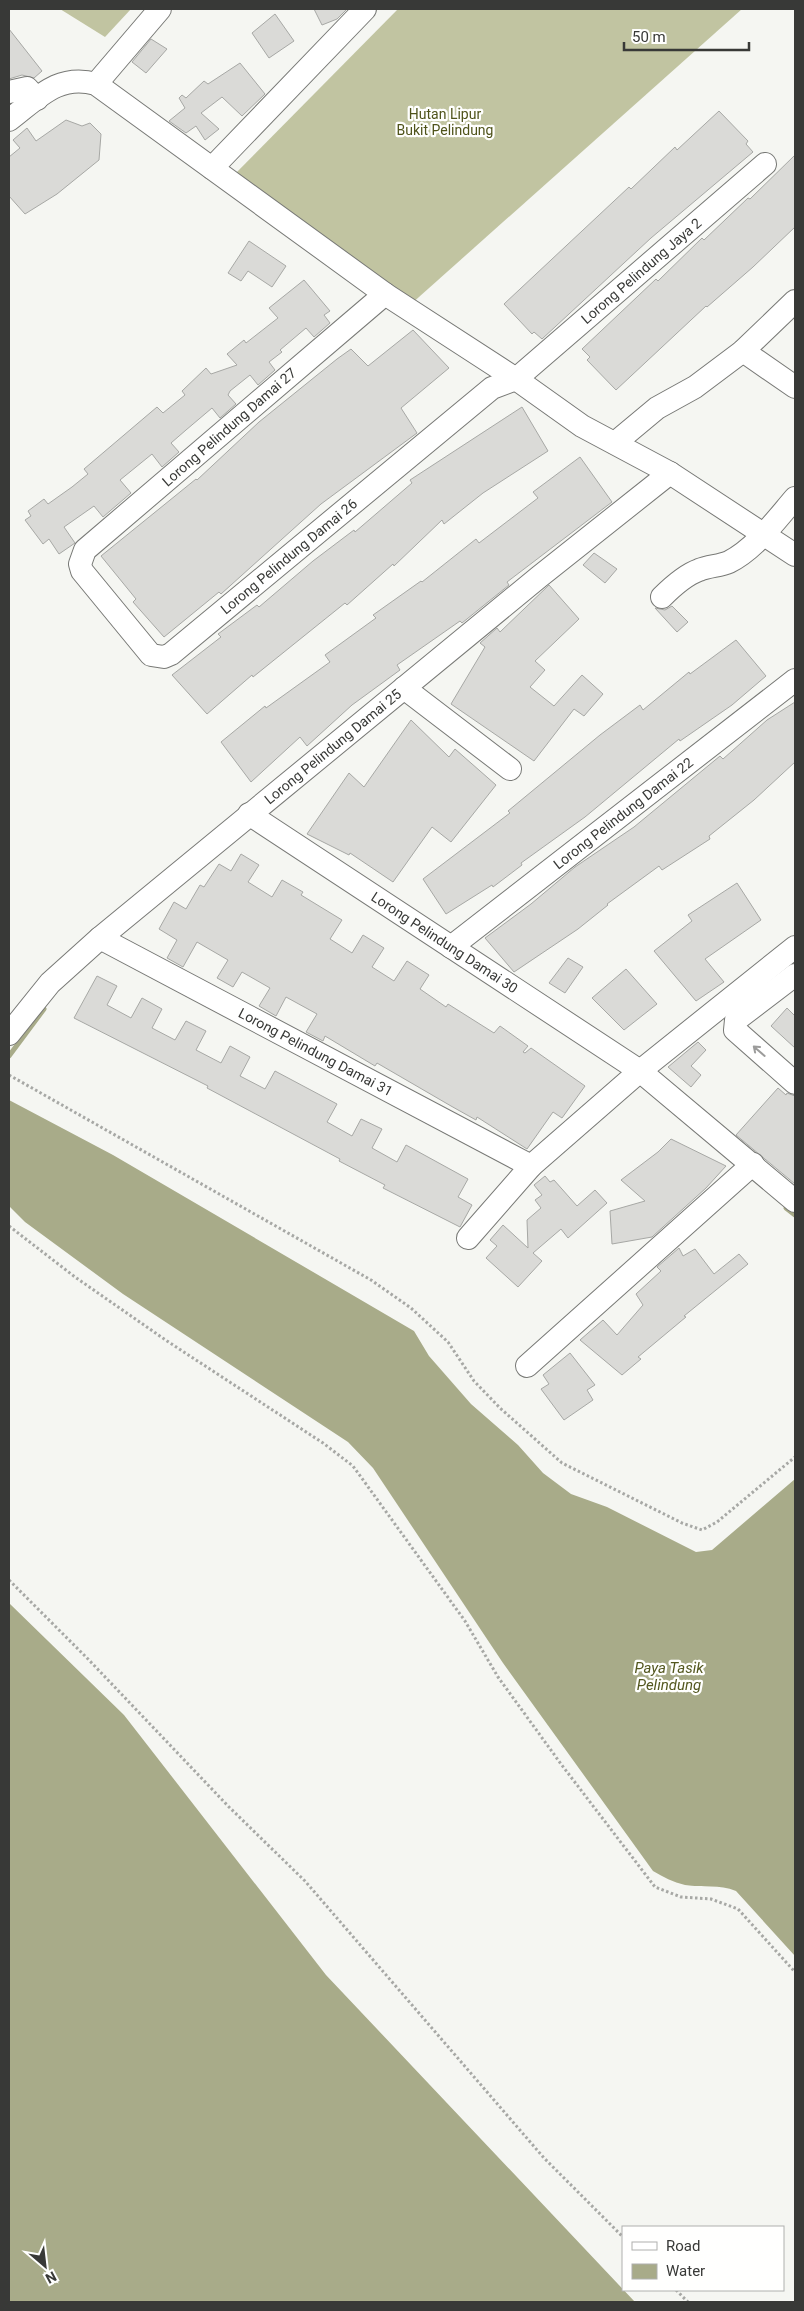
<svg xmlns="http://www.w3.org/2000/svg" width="804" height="2311" viewBox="0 0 804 2311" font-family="Roboto,sans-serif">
  <rect width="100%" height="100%" fill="#f5f6f2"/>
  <g fill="#c1c4a1">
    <polygon points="60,9 131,9 105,37"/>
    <polygon points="398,9 742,9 410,305 231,178"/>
  </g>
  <g fill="#a8ab89">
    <path d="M 9,1100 L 113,1155 L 414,1331 L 429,1356 L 471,1404 L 518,1445 L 543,1473 L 571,1494 L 607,1507 L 696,1552 L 712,1550 L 795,1479 L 795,1956 L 736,1891 C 719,1884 703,1888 685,1885 C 673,1882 663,1877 653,1871 L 503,1663 L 373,1468 L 348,1442 L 123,1294 L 25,1222 L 9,1206 Z"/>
    <polygon points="9,1603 124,1715 326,1975 635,2302 9,2302"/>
  </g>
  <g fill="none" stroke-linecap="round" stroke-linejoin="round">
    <g stroke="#a8ab89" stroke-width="5">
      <polyline points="9,1056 44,1009"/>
      <polyline points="786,1208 795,1215"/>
    </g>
  </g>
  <g fill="#dadad7" stroke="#a7a8a5">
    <polygon points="314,9 347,9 337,19 322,25"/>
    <polygon points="275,14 294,41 269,58 252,33"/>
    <polygon points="9,29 42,71 34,78 22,75 9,79"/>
    <polygon points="151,39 167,49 146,73 132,62"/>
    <polygon points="240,63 265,94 242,116 222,97 201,113 219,129 205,140 196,126 186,133 169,121 185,108 179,98 182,95 186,98 204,81 208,84"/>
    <polygon points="719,111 748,141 746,144 753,152 651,238 542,339 534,332 532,334 504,304 629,187 631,189 675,147 677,150"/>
    <polygon points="66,120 82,126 90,123 101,134 99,160 57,194 25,214 9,196 9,157 20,148 13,140 27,128 36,141"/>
    <polygon points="795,155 795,227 753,267 707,307 706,306 616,390 587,360 590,357 582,349 656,279 658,281 702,238 704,240 748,198 750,199"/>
    <polygon points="249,241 286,266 272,287 248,271 241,281 228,273"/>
    <polygon points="304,280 330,311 324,315 330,323 314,337 306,328 280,350 282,352 269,362 275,370 258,385 250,375 230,391 228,395 236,404 220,418 212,408 186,430 171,443 179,452 162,467 152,454 120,480 131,493 103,517 94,506 64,527 75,543 59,554 49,539 43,544 25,520 31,516 28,511 44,499 48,504 72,487 88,474 84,469 157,407 163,413 185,395 182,391 206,368 211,374 237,365 227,354 244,340 246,343 278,318 269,308"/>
    <polygon points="413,330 449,368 401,408 417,433 321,504 221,594 219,592 164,637 133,602 136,599 101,556 196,479 197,480 259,422 337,359 351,349 368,366"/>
    <polygon points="522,407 548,451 483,493 444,524 442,520 394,566 393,564 347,605 345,603 253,677 252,675 207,714 172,675 221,637 218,634 257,605 259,607 313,561 354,530 355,532 412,483 410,480"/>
    <polygon points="580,457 612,502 507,582 509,585 462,623 460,621 397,665 400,670 352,705 307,746 300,737 251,782 221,742 265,706 266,708 330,662 325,655 376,618 373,615 421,581 422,582 476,539 479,543 538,498 533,492"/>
    <polygon points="594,553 617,569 605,583 583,565"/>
    <polygon points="549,585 579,619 535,661 545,670 530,687 554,706 582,675 603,694 584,716 574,709 534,761 451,704 485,647 480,643 497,628 500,632"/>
    <polygon points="672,606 688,622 677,632 655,608 665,610"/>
    <polygon points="736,640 766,676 732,705 680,741 679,739 585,817 521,863 522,865 493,887 492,885 446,914 423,879 510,813 508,811 600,735 640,705 643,710 689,672 690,674"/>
    <polygon points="795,702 795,762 754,800 709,836 710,839 662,870 659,866 607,904 608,905 578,929 514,972 485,938 531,904 575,867 634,827 720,756 723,759 767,720"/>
    <polygon points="411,720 449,757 455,749 496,785 451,842 432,827 393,882 350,853 349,855 307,834 349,773 364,787"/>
    <polygon points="241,854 259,865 248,882 272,897 282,880 303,892 301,895 342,920 330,939 352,953 363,935 384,948 372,967 394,981 407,961 429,975 420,989 446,1007 448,1004 494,1033 500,1026 528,1046 523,1052 525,1053 531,1048 585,1086 562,1118 553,1112 527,1149 477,1117 476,1120 451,1106 377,1063 375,1066 325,1036 323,1041 306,1032 317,1014 286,997 276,1016 259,1006 270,988 242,972 233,987 217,978 228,960 197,942 183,967 167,958 177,940 159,929 174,902 186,909 200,885 204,887 219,864 231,871"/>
    <polygon points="737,883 761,920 705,959 724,982 696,1001 654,951 692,921 688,915"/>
    <polygon points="568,958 583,967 565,993 549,983"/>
    <polygon points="626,969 657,1004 624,1030 592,998"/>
    <polygon points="97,976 117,986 107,1005 131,1018 142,998 162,1009 152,1028 175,1040 186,1021 206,1031 196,1050 221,1063 230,1046 250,1057 240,1076 265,1089 275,1071 337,1104 327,1122 352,1136 361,1119 382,1129 372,1148 397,1162 406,1145 468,1179 458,1197 472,1205 460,1227 383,1188 385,1185 339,1161 340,1159 207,1088 208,1086 74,1018"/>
    <polygon points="787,1008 795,1016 795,1048 771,1026"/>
    <polygon points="698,1042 706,1050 691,1066 701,1075 691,1087 668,1067"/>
    <polygon points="778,1088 786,1095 787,1093 795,1096 795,1184 736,1135"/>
    <polygon points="671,1139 726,1166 706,1188 652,1237 612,1244 610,1211 645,1201 621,1180 658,1152"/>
    <polygon points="545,1176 550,1182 554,1180 577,1206 595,1190 607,1203 568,1238 561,1229 533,1253 542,1261 518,1287 486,1258 497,1246 490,1240 503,1225 528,1248 527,1220 541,1208 535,1200 542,1195 534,1185"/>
    <polygon points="679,1248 683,1256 695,1249 714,1274 739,1254 748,1264 684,1316 686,1317 638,1357 641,1359 622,1375 580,1340 603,1320 617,1335 643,1305 636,1294 661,1271 657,1267"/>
    <polygon points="570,1353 595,1385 587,1390 593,1400 564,1420 541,1389 549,1384 543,1375"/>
  </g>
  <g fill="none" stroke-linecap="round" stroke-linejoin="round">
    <defs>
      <g id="minor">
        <polyline points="96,84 160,9"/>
        <polyline points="9,92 27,88 37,99"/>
        <path d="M 9,120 C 37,99 58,73 96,84 L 385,294 L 516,379 L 582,426 L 670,473 L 795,555"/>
        <polyline points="212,168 365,9"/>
        <path id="s1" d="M 385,294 L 85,550 L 80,564 L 82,571 L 151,655 L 164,657 L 171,654 L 492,388 L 516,379 L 765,164"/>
        <polyline points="743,351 795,387"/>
        <polyline points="615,443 657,408 695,387 743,351 795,301"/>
        <path d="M 662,597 C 673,586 685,575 699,570 C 709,566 720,566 729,562 C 755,549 776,520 795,498"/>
        <polyline points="404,688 510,769"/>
        <path id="s2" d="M 249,814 L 640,1071 L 795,1201"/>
        <path id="s3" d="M 100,938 L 531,1166"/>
        <path id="s4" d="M 451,947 L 795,680"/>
        <polyline points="795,975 736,1020 735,1030 795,1083"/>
        <path id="s5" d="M 9,1034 L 50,983 L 100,938 L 539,577 L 670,473"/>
        <polyline points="468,1238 531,1166 640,1071 795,947"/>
        <polyline points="527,1366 753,1164"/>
      </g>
    </defs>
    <use href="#minor" stroke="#787976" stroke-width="24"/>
    <g stroke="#a7a8a5" stroke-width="3" stroke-dasharray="2.5 2.5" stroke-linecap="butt">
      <polyline points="9,1075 371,1280 411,1308 448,1342 474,1381 500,1408 562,1463 682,1523 702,1530 717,1522 795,1457"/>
      <polyline points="9,1226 75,1277 167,1341 323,1443 353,1466 465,1621 498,1677 561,1764 655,1887 681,1897 711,1899 738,1909 795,1972"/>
      <polyline points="9,1580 88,1659 229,1807 305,1881 544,2158 623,2237"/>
      <polyline points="676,2290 688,2302"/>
    </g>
    <use href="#minor" stroke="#fff" stroke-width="22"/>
  </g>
  <defs><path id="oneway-shaft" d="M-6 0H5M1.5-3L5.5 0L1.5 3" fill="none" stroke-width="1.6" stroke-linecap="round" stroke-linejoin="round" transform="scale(1.25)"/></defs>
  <use stroke="#9c9c9b" href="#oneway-shaft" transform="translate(759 1051) rotate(-139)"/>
  <g text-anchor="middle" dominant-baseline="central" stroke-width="4.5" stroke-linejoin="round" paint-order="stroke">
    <g font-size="14" fill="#4f531a" stroke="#fffffe">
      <text x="445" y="114">Hutan Lipur<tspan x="445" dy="16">Bukit Pelindung</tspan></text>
    </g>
    <g font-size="14" fill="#383937" stroke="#fffffe">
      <text stroke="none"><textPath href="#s1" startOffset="1154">Lorong Pelindung Jaya 2</textPath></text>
      <text transform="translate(229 427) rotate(-41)">Lorong Pelindung Damai 27</text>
      <text stroke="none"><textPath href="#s1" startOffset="699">Lorong Pelindung Damai 26</textPath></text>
      <text stroke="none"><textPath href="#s5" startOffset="434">Lorong Pelindung Damai 25</textPath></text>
      <text stroke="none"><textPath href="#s4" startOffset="218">Lorong Pelindung Damai 22</textPath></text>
      <text stroke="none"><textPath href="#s2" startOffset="234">Lorong Pelindung Damai 30</textPath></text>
      <text stroke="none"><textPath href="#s3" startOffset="244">Lorong Pelindung Damai 31</textPath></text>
    </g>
    <g font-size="15" font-style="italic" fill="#53571f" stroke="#fffffe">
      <text x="669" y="1668">Paya Tasik<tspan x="669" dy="17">Pelindung</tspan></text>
    </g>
  </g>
  <rect width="804" height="2311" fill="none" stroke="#383937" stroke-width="20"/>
  <rect x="622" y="2226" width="162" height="65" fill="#fffffe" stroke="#afb0ae"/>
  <rect x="632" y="2242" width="25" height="8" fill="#ffffff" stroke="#afb0ae"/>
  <text x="666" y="2251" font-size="15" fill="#383937">Road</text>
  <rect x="632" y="2264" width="25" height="15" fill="#a8ab89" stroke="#afb0ae"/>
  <text x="666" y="2276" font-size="15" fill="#383937">Water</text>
  <g transform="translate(45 2266) rotate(152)" stroke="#fffffe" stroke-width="4" paint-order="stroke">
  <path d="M0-4L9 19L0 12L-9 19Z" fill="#383937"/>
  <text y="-8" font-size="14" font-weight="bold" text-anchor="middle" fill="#383937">N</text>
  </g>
  <path d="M624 42v8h125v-8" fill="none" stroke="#383937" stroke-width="2.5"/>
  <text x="632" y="42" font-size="15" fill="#383937" stroke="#fffffe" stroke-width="4" paint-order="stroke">50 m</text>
</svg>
